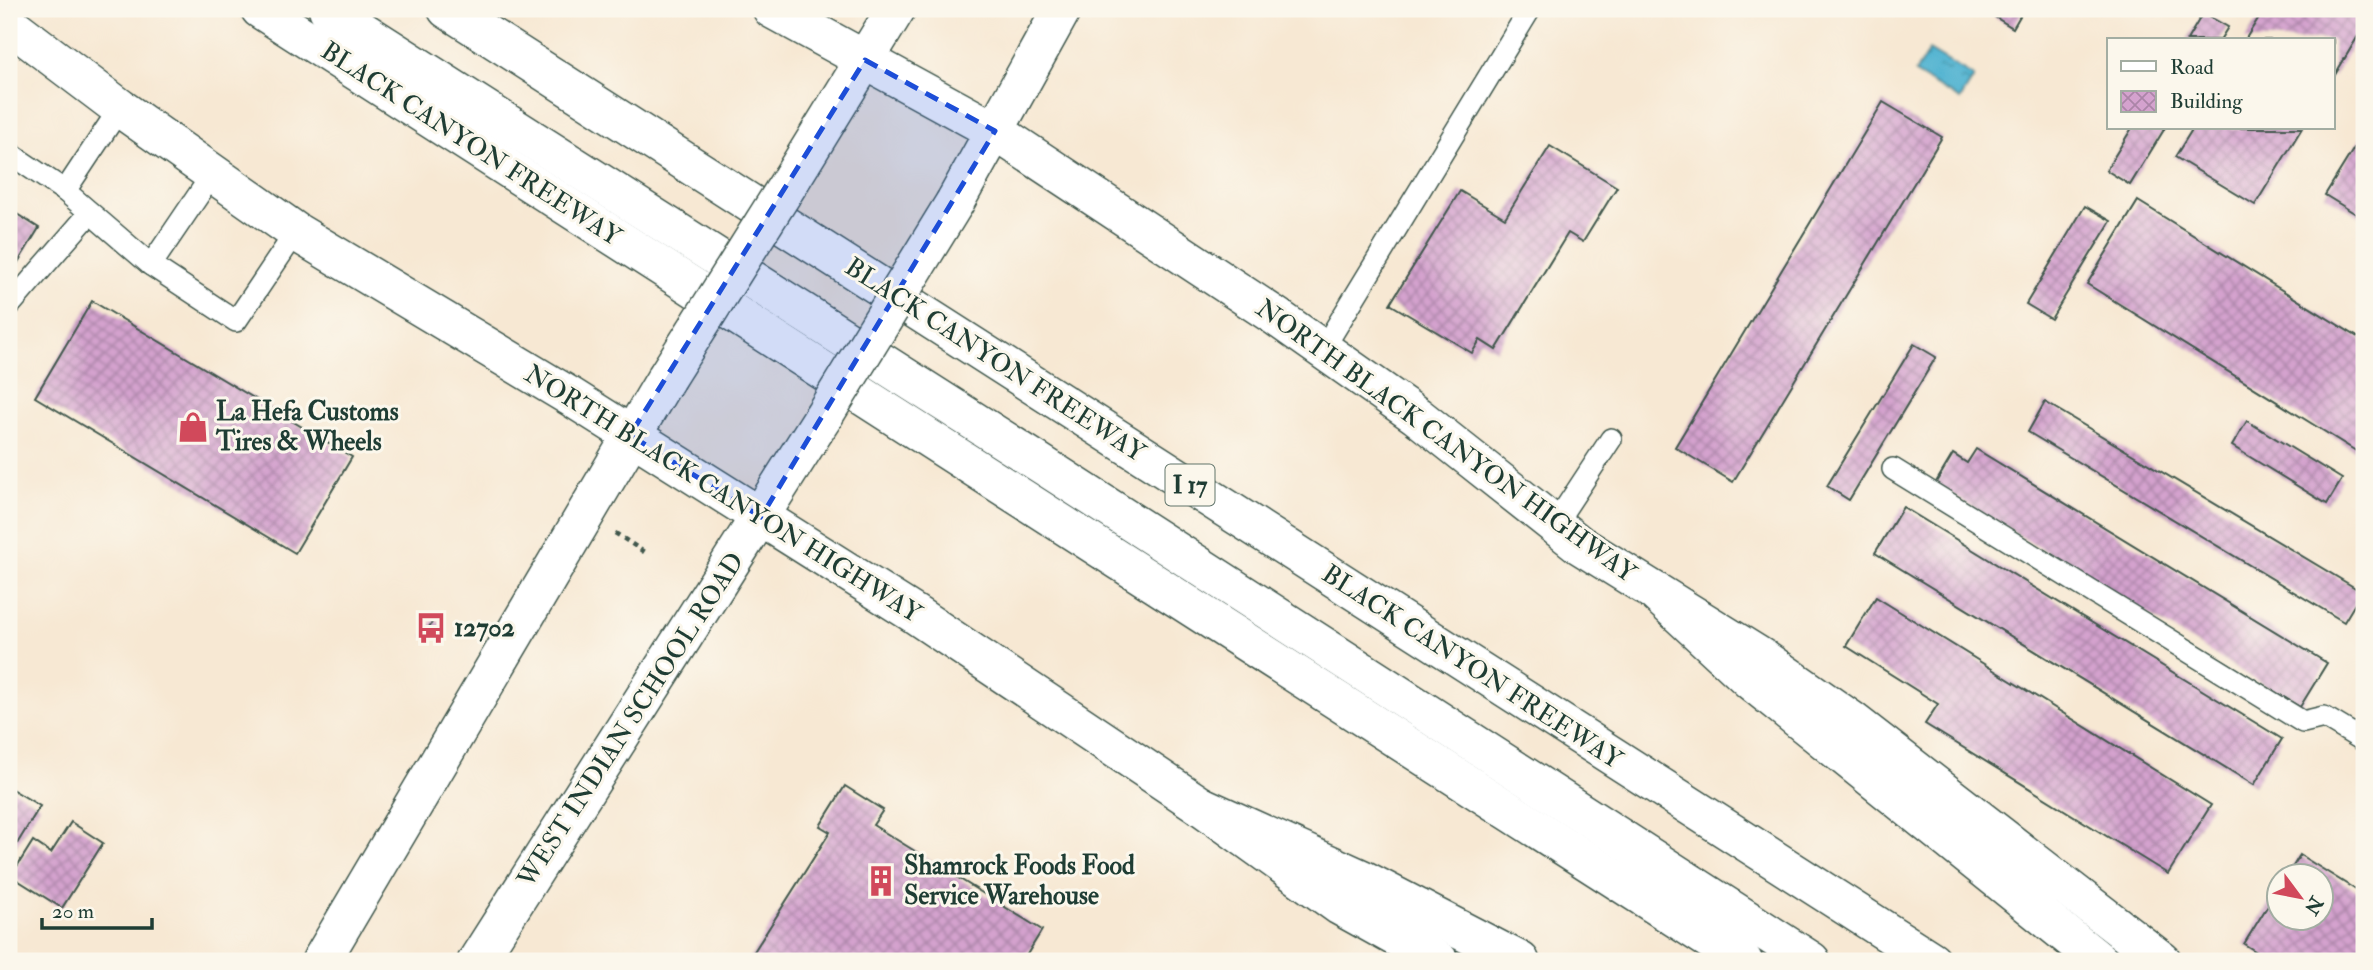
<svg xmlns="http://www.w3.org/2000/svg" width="2373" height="970" viewBox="0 0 2373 970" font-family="'IM FELL Double Pica',serif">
  <defs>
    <pattern id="water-ripples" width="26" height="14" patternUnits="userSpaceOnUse" patternTransform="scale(1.75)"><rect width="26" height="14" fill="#52b4d1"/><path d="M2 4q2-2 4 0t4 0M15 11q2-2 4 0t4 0" fill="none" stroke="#4394aa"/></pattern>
    <pattern id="building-cross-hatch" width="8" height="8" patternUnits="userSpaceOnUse" patternTransform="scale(1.75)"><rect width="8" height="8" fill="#d4a2ce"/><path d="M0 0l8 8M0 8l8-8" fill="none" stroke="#ab85a8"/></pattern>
  </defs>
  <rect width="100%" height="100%" fill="#fbf7ec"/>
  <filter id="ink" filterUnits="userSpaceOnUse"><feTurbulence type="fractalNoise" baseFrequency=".0143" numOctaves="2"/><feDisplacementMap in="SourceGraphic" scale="14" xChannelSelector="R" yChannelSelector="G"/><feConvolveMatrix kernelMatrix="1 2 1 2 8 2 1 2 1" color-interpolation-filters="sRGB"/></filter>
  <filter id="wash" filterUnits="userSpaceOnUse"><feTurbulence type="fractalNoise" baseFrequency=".00686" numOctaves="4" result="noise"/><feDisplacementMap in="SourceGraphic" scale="28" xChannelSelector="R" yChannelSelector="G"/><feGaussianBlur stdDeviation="1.57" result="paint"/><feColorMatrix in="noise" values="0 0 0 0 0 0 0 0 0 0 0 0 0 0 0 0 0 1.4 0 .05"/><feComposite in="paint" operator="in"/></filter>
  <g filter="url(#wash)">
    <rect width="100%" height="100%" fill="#f7e8d3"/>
    <polygon fill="url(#water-ripples)" stroke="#387882" stroke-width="2" points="1929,50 1974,77 1960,100 1915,73"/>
    <g id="blocks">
      <g fill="url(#building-cross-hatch)">
        <polygon points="1982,9 2024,9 2013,28"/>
        <polygon points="2264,9 2364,9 2364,26 2333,78 2333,40 2245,40"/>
        <polygon points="2203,13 2228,27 2220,40 2187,40"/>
        <polygon points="1883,102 1942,137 1733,482 1675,447"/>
        <polygon points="2132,128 2165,128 2130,185 2106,170"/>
        <polygon points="2193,128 2302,128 2255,205 2175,157"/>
        <polygon points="2364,132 2364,219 2325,195"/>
        <polygon points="1550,146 1617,187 1583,242 1568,233 1496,350 1480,340 1472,353 1390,304 1460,191 1505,218"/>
        <polygon points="2138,201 2364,341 2364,456 2087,284"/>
        <polygon points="2085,206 2111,221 2051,319 2026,304"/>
        <polygon points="9,209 39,228 9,277"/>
        <polygon points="92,301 352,457 295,553 35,397"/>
        <polygon points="1914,344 1936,357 1849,500 1827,486"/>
        <polygon points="2045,402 2362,592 2344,622 2028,432"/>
        <polygon points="2247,421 2342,479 2327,504 2232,446"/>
        <polygon points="1976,449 2327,663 2300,707 1935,484 1953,454 1967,463"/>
        <polygon points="1903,507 2282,739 2254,785 1875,553"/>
        <polygon points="1876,597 2211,805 2168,874 1925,724 1938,704 1846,646"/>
        <polygon points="434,619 441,623 433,637 423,637"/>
        <polygon points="845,786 883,810 873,825 1042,930 1023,961 748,961 830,832 820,826"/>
        <polygon points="10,788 40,806 9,857 9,790"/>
        <polygon points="71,822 103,843 62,908 11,876 33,841 51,853"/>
        <polygon points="2300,855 2364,895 2364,961 2271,961 2244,944 2278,889 2278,918 2320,918 2320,876 2287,876"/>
      </g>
    </g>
  </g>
  <g filter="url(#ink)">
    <use href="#blocks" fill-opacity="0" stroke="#3f574c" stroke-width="2"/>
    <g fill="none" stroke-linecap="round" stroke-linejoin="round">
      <defs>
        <g id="lane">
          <polyline points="9,153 65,191 120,108"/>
          <polyline points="212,175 151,265 236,321 296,232"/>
          <polyline points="65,191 151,265"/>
          <polyline points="9,306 90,213"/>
          <polyline points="1323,349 1530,9"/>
          <polyline points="1893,469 2303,722 2324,717 2364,741"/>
          <polyline points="1555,524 1611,439"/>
        </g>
        <g id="secondary">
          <polyline points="772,9 995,131 1278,318 1417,416 1580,545 1765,660 1851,720 2162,961"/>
          <polyline points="9,24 120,108 296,232 571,397 916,615 1201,806 1340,906 1439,961"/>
          <polyline points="792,178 896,9"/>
          <polyline points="955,202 1062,9"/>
          <polyline points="321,961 666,378"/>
          <polyline points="477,961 823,417"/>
        </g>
        <g id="highway">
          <polyline points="260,9 1743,961"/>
          <polyline points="328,9 1052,471 1811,961"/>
          <polyline points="447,9 1932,961"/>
          <polyline points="1654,591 1751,681 2099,961"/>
          <polyline points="1201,806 1364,880 1520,961"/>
        </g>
      </defs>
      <use href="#lane" stroke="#3f574c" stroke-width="24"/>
      <use href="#secondary" stroke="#3f574c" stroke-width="41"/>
      <use href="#highway" stroke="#3f574c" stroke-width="41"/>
      <polyline stroke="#3f574c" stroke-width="4.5" stroke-dasharray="5 5" stroke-linecap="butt" points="615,533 647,554"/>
      <use href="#lane" stroke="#fff" stroke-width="21"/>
      <use href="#secondary" stroke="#fff" stroke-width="38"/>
      <use href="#highway" stroke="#fff" stroke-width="38"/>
      <defs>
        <g id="secondary-bridge">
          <polyline points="666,378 792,178"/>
          <polyline points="823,417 955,202"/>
        </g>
      </defs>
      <use href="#secondary-bridge" stroke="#3f574c" stroke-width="41" stroke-linecap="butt"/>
      <use href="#secondary-bridge" stroke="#fff" stroke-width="38"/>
    </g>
  </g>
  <path fill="#1d4ed8" fill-opacity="0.2" stroke="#1d4ed8" stroke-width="5" stroke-dasharray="14 9" stroke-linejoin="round" d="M 865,60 L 995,131 L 761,517 L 630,435 Z"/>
  <defs>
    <symbol id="shop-bare" viewBox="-9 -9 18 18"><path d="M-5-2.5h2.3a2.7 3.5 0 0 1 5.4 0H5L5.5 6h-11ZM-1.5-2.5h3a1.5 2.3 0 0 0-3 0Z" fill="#d1495b" stroke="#fbf7ec" stroke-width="2.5" paint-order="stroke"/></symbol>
    <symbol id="bus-bare" viewBox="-9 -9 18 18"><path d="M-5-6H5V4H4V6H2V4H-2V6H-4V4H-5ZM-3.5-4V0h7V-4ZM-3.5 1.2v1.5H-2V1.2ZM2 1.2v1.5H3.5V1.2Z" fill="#d1495b" stroke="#fbf7ec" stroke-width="2.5" paint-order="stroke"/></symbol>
    <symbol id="building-bare" viewBox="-9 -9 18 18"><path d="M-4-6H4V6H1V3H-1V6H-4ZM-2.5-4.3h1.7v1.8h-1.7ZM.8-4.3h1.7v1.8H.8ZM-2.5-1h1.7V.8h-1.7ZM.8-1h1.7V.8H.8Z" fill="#d1495b" stroke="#fbf7ec" stroke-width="2.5" paint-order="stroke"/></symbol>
  </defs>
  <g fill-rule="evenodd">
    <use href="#shop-bare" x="171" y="405" width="44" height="44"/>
    <use href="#bus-bare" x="409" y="606" width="44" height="44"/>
    <use href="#building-bare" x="859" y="859" width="44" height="44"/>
  </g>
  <g text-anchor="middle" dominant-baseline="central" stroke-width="6" stroke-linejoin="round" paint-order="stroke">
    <rect fill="#fbf7ec" stroke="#61756b" stroke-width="2" x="1165.5" y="464.5" width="49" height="41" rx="5"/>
    <g font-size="24" font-weight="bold" fill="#1f3d34">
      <text x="1190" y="485">I 17</text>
    </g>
    <g font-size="26" fill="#1f3d34" stroke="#fbf7ec">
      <text transform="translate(471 144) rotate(33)">BLACK CANYON FREEWAY</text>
      <text transform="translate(995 360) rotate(33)">BLACK CANYON FREEWAY</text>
      <text transform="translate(1446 441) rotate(36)">NORTH BLACK CANYON HIGHWAY</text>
      <text transform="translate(723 494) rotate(32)">NORTH BLACK CANYON HIGHWAY</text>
      <text transform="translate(1472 667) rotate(33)">BLACK CANYON FREEWAY</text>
      <text transform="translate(631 720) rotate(-57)">WEST INDIAN SCHOOL ROAD</text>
    </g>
    <g font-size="26" font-weight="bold" fill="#1f3d34" stroke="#fbf7ec" text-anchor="start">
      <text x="216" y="412">La Hefa Customs<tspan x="216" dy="30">Tires &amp; Wheels</tspan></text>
      <text x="454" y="628">12702</text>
      <text x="904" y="866">Shamrock Foods Food<tspan x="904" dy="30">Service Warehouse</tspan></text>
    </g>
  </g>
  <rect width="2373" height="970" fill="none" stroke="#fbf7ec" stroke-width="35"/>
  <rect x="2107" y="38" width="228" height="91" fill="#fbf7ec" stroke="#a3ada2" stroke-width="2"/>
  <rect x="2121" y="61" width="35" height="10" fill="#ffffff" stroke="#a3ada2" stroke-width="2"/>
  <text x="2170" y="74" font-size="21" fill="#1f3d34">Road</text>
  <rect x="2121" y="91" width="35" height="21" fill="url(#building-cross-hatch)" stroke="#a3ada2" stroke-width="2"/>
  <text x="2170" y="108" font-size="21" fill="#1f3d34">Building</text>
  <g transform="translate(2300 897) rotate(122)"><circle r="33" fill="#fbf7ec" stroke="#a3ada2" stroke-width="2"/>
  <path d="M0-5L12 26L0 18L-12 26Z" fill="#d1495b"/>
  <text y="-10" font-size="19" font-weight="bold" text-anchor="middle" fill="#1f3d34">N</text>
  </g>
  <path d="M42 918v10h110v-10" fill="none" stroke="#1f3d34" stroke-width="3.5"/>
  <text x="52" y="918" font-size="21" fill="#1f3d34" stroke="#fbf7ec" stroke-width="5" paint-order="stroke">20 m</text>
</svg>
